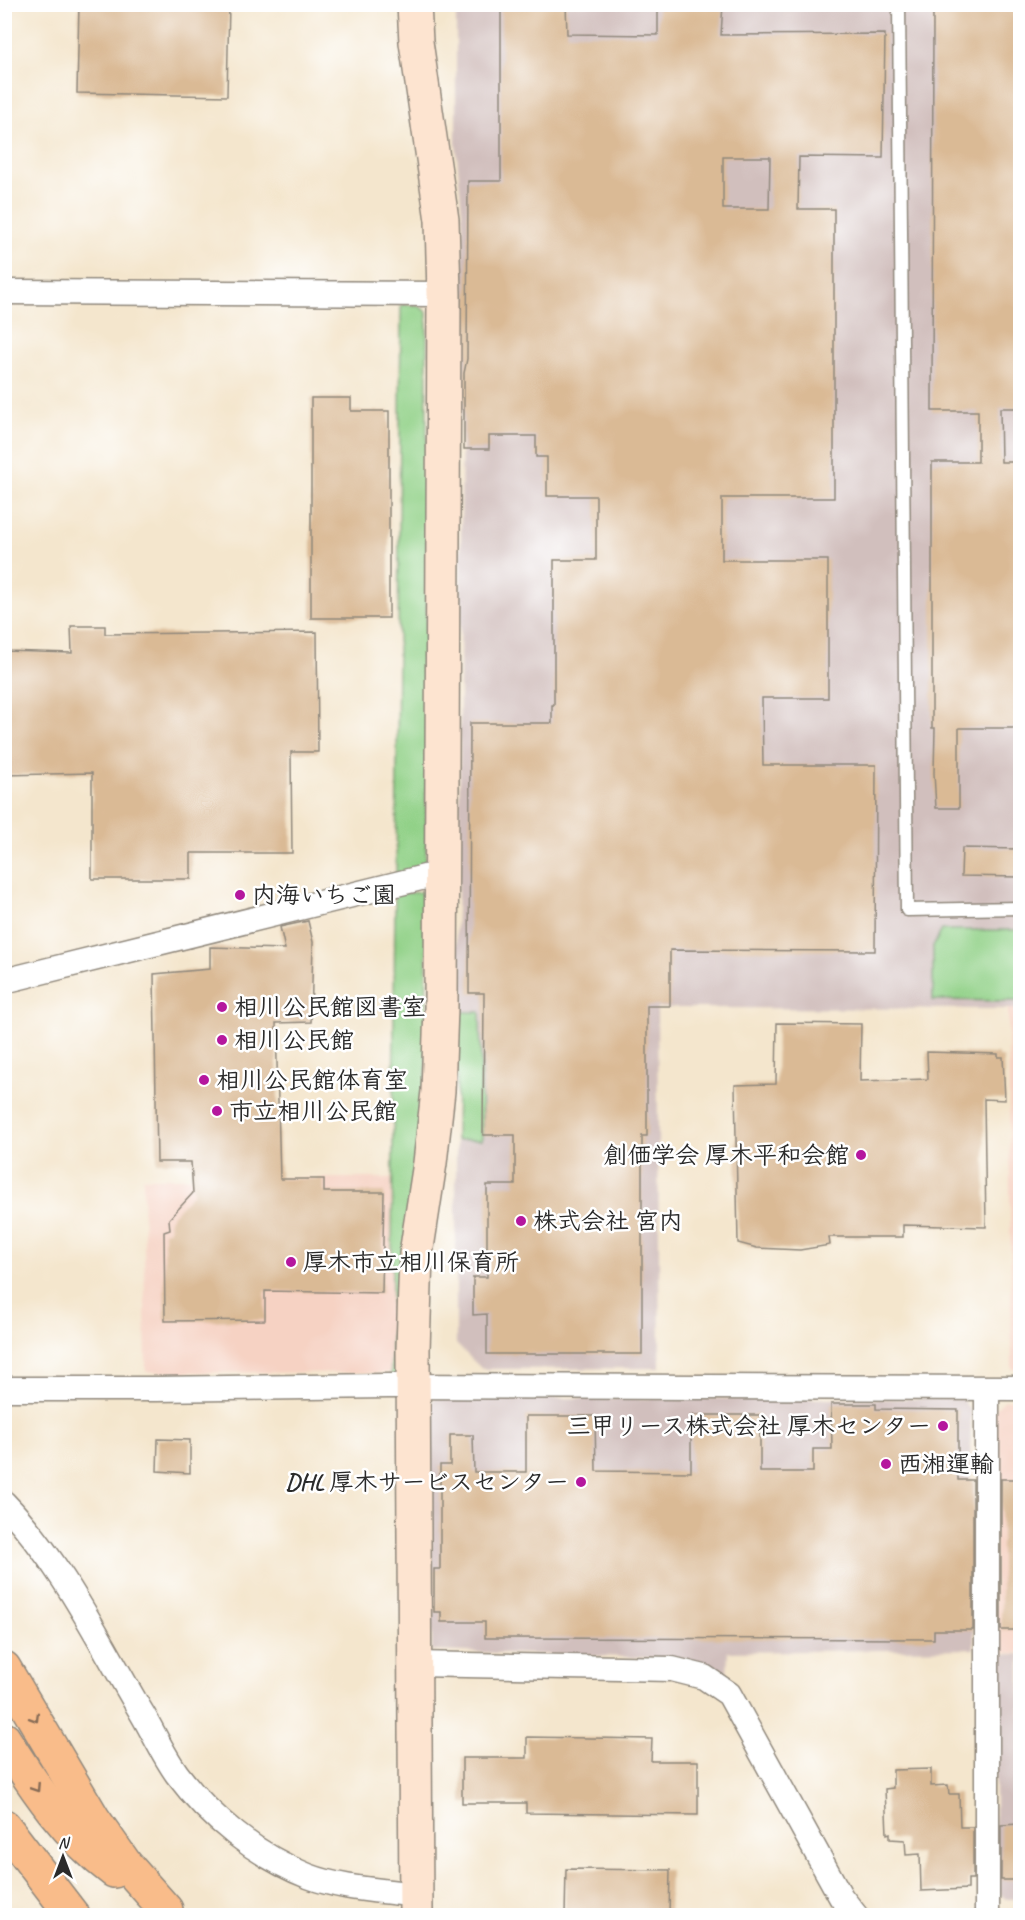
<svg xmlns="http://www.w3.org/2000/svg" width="1025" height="1920" viewBox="0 0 1025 1920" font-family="Caveat,'Klee One',sans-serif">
  <rect width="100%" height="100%" fill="#fff"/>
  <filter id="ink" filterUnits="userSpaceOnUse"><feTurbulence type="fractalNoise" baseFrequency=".0167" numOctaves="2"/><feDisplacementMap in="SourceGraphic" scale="12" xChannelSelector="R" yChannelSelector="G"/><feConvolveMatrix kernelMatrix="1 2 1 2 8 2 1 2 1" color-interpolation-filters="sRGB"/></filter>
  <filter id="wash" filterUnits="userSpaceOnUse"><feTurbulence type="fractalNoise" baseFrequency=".008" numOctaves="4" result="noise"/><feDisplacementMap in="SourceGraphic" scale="24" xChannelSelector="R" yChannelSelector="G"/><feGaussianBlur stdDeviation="1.35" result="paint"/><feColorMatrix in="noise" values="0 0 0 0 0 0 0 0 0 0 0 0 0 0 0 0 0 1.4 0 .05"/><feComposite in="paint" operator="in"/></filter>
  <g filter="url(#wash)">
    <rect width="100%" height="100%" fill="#f4e6cd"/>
    <g fill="#f6d2c3">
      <polygon points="1008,1009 1020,1009 1020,1369 1012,1369"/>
      <polygon points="143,1178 392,1178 390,1373 146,1372"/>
      <polygon points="1005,1400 1020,1400 1020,1653 995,1653 995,1409"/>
    </g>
    <g fill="#d1bfbd">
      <polygon points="456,5 1020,5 1020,1009 657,1008 660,1368 482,1369 456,1344 456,932 459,873 463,223 456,143"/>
      <polygon points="435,1398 962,1399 971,1412 970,1478 974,1482 974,1649 728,1652 727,1673 687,1659 432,1651 430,1404"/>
      <polygon points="995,1654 1020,1654 1020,1899 1006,1899 995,1890"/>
    </g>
    <g fill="#92d188" stroke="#5e7e5a" stroke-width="1.5">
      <polygon points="401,305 417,305 427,312 426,869 396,875"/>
      <polygon points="422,892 427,893 426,1116 401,1376 391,1380 395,894"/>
      <polygon points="942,930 1020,930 1020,1001 933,1000 933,946"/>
      <polygon points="458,1012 480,1012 482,1140 456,1140"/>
    </g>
    <g id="blocks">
      <g fill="#daba95" fill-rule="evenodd">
        <polygon points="79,4 229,4 227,96 77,93"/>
        <path d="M 501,4 L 566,4 L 567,34 L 658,35 L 658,4 L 723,4 L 721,35 L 885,34 L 883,158 L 799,157 L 798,209 L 834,209 L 834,498 L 722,498 L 722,560 L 828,560 L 828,698 L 762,698 L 763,765 L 876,765 L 875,951 L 670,950 L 670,1006 L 647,1006 L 647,1136 L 642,1136 L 642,1354 L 487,1354 L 487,1314 L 473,1315 L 473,1277 L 487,1277 L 487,1185 L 515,1185 L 515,1135 L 483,1135 L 484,993 L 469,993 L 470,723 L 552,723 L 552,705 L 554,705 L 554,560 L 596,560 L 596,496 L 547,496 L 547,457 L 536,457 L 536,436 L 489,436 L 489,449 L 464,449 L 464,373 L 467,359 L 468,181 L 501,181 ZM 723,157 L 770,157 L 769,209 L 723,209 Z"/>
        <polygon points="933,4 1020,4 1020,408 1000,408 1001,462 1020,462 1020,728 959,728 959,808 936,808 934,773 935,728 932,728 932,462 978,462 978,411 932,411"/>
        <polygon points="311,398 351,398 351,411 389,411 389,618 311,618"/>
        <polygon points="71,626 105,626 105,634 317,632 318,752 291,752 292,853 191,853 191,879 92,879 92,773 4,775 4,651 72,653"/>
        <polygon points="962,848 1020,849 1020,877 961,876"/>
        <polygon points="308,921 313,942 311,1022 276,1023 280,1179 324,1179 324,1192 384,1192 382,1293 265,1291 265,1320 165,1321 164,1232 170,1230 169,1219 193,1193 191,1162 157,1162 154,974 210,969 210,947 285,949 280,927"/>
        <polygon points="777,1023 861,1024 860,1081 928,1079 927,1052 998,1054 998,1057 1003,1057 1005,1100 984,1099 986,1227 903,1225 903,1237 829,1237 830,1245 800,1250 757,1248 738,1243 735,1085 776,1084"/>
        <polygon points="831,1404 876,1404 876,1409 958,1410 958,1480 973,1480 973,1630 934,1630 934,1639 485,1638 485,1622 441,1622 441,1612 434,1612 434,1569 440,1569 440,1465 450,1465 450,1435 473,1435 474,1472 526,1472 526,1416 595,1416 596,1471 691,1472 691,1415 760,1415 760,1472 813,1472 813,1449 832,1449"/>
        <polygon points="158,1439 190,1440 190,1473 157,1471"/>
        <rect x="1001" y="1479" width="19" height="151"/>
        <polygon points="527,1737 652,1739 651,1761 698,1761 698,1815 526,1813 526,1803 462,1803 462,1758 527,1758"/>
        <polygon points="931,1769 931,1786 948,1785 949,1794 959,1794 960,1827 973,1827 973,1879 968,1879 968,1889 921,1891 920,1854 906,1855 905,1840 890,1839 890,1833 887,1834 885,1789 893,1788 893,1770"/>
        <polygon points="1020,1824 1020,1880 1001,1880 1001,1825"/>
        <polygon points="566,1869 670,1870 669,1916 565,1916"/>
      </g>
    </g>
  </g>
  <g filter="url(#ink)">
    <use href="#blocks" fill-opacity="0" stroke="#90887c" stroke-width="1.5"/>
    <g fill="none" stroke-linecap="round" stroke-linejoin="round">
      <defs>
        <polyline id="lane" points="899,4 907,910 1020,908"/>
        <g id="street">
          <polyline points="4,292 444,294"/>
          <polyline points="4,981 441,873"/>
          <polyline points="4,1389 156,1389 389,1386 1020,1388"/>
          <path d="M 4,1503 C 63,1564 100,1643 143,1715 C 154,1734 164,1756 177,1774 C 210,1818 257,1856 308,1876 C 342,1889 380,1890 415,1895"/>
          <polyline points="415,1664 672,1669 704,1677 729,1694 841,1897 856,1916"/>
          <polyline points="987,1916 987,1389"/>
        </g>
        <polyline id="secondary" points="414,4 416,42 442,220 444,294 441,1008 438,1091 430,1163 416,1254 413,1350 416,1916"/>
        <g id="highway">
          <polyline points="4,1668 93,1818 126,1865 166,1910"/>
          <path d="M 4,1739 C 35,1788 67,1836 114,1871"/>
          <polyline points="4,1826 73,1916"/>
        </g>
      </defs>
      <use href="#lane" stroke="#90887c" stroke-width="15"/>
      <use href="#street" stroke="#90887c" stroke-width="27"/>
      <use href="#secondary" stroke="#90887c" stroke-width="36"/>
      <use href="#highway" stroke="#90887c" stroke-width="36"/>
      <use href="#lane" stroke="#fff" stroke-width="12"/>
      <use href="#street" stroke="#fff" stroke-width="24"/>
      <use href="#secondary" stroke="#fde4d0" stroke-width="33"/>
      <use href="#highway" stroke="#f9bc8a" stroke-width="33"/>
    </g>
    <defs><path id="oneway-chevron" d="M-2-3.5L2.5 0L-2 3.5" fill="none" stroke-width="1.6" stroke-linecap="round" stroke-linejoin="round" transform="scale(1.5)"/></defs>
    <g stroke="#886c56">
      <use href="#oneway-chevron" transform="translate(35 1718) rotate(59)"/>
      <use href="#oneway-chevron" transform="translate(36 1788) rotate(57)"/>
    </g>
  </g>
  <g fill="#b5179e" stroke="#fff" stroke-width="2">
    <circle cx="240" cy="895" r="6"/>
    <circle cx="222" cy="1007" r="6"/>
    <circle cx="222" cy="1040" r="6"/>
    <circle cx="204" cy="1080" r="6"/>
    <circle cx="217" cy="1111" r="6"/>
    <circle cx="861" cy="1155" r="6"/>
    <circle cx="521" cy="1221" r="6"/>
    <circle cx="291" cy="1262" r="6"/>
    <circle cx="943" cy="1426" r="6"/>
    <circle cx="886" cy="1464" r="6"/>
    <circle cx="581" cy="1482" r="6"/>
  </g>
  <g text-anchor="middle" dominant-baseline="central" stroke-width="5" stroke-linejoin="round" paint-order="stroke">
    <g font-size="24" font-weight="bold" fill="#2b2b2b" stroke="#fff" text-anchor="start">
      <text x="252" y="895">内海いちご園</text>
      <text x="234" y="1007">相川公民館図書室</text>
      <text x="234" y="1040">相川公民館</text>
      <text x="216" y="1080">相川公民館体育室</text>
      <text x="229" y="1111">市立相川公民館</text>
      <text x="849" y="1155" text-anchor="end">創価学会 厚木平和会館</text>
      <text x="533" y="1221">株式会社 宮内</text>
      <text x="303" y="1262">厚木市立相川保育所</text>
      <text x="931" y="1426" text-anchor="end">三甲リース株式会社 厚木センター</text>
      <text x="898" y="1464">西湘運輸</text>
      <text x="569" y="1482" text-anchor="end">DHL 厚木サービスセンター</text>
    </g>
  </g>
  <rect width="1025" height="1920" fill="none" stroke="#fff" stroke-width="24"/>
  <g transform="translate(63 1857)" stroke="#ffffff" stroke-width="4.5" paint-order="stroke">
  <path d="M0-4.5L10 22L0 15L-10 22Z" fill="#2b2b2b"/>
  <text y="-9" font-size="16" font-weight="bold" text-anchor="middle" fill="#2b2b2b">N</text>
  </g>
</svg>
